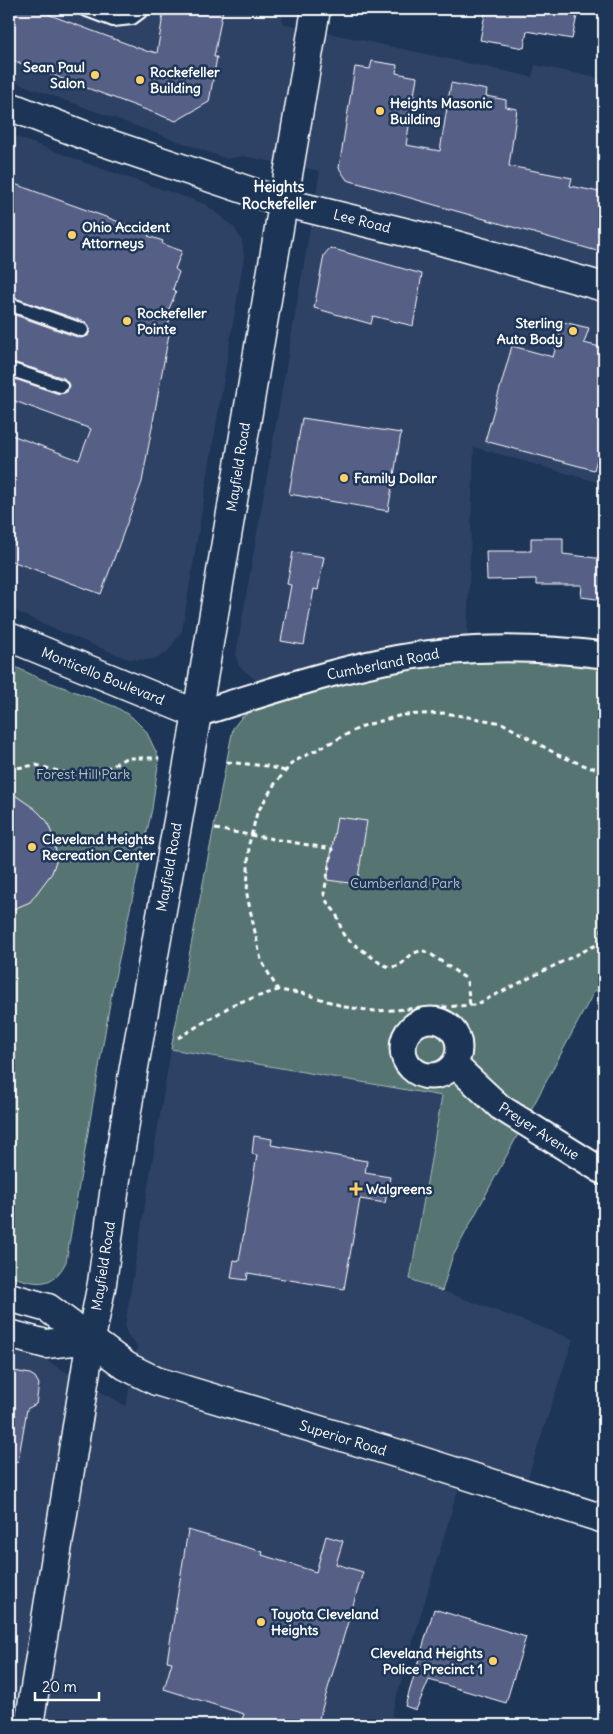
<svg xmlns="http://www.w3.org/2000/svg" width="613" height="1734" viewBox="0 0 613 1734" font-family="Delius,sans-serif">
  <rect width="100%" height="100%" fill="#1d3557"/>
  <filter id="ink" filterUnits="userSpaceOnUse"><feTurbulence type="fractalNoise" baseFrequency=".02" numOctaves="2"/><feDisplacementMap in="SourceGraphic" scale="10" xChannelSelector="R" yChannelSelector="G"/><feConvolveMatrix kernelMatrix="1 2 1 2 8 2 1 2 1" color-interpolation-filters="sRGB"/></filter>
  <g filter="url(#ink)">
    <g fill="#2e4265">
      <polygon points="9,9 284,9 282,23 532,77 535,65 604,79 604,484 474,447 467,639 428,640 389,646 348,655 318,663 279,676 263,679 254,679 239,666 236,657 237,648 320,171 243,156 227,159 9,80"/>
      <polygon points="9,134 94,166 205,204 235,228 242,241 244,257 182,631 168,651 157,659 144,660 128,659 47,626 9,608"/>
      <polygon points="171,1049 442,1096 410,1279 573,1339 526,1483 467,1464 458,1489 391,1716 424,1725 9,1725 9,1349 42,1358 126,1406 137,1346 128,1336 125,1328 126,1319"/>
    </g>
    <g fill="#567472" stroke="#aabab8">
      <path d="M 567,661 L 604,666 L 604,996 L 595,990 L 452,1258 L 442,1291 L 410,1279 L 442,1096 L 171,1049 L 233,728 L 241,718 L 248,713 C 300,697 353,679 407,670 C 461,662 513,662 567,661 Z"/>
      <path d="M 9,664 L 41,679 L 116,707 L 132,717 L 146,731 L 159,758 L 152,809 L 112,991 L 66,1262 C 51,1291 35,1283 9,1276 Z"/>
    </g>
    <g fill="#576087" stroke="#fff">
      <polygon points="9,9 44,9 50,15 149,52 150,51 157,53 164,9 223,9 214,57 217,57 209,102 176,121 9,59"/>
      <polygon points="486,9 537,9 577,16 572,39 527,31 524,48 480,40"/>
      <polygon points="372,61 397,65 396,73 417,77 406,145 440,151 451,83 487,90 486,96 506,100 506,107 517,109 509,166 572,178 570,186 604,193 604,253 347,180 339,168 355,67 370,69"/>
      <polygon points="9,182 150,233 148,236 163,241 162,244 182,251 175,269 179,272 173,289 176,292 169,309 172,312 166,331 169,334 142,482 101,594 9,560 9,434 79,460 91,429 9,399 9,377 59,394 67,392 69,385 64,378 9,361 9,313 80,338 88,336 90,329 85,322 9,296"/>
      <polygon points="330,248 422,274 413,326 373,316 371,324 314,308 324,255"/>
      <polygon points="563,322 589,328 584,343 604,348 604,434 594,470 485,441 512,346 553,357"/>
      <polygon points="302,418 401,433 388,511 289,494"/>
      <polygon points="531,538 563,538 563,554 604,559 604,600 581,597 582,585 536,585 536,579 487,580 486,551 531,551"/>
      <polygon points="293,552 324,557 318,590 314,589 304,645 281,641 291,585 287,584"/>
      <polygon points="9,791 35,809 47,821 53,837 57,858 52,873 30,902 9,911"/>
      <polygon points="337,817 367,821 357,884 327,880"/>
      <polygon points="254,1136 272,1139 271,1145 367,1161 365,1173 390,1177 385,1203 360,1199 344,1289 248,1273 247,1280 231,1278 234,1260 239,1261 257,1155 252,1154"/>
      <polygon points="9,1370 30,1374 35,1377 39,1384 36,1404 27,1409 18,1462 9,1461"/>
      <polygon points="188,1530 263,1552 262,1555 316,1572 326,1536 343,1541 336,1564 363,1572 317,1725 240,1725 244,1714 164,1689 172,1662 167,1661"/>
      <polygon points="434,1609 526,1637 506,1703 429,1680 416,1710 405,1706"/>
    </g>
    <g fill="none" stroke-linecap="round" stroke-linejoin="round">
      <defs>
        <g id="lane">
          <polyline points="84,9 113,20 132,18 144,9"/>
          <polyline points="9,304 82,330"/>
          <polyline points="9,369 61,386"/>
        </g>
        <g id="street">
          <path d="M 197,714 C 259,695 321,674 384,661 C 455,646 532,646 604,655"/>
          <circle cx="431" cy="1048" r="28"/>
          <polyline points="455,1065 500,1107 604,1172"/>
        </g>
        <g id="secondary">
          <polyline points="9,106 89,137 282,202 445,242 604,287"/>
          <polyline points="9,637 197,714"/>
          <polyline points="9,1297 48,1308 126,1366 156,1381 409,1457 604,1519"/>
          <polyline points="9,1334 46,1344 91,1339"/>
        </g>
        <polyline id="primary" points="29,1725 91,1339 102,1283 116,1179 134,1067 197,714 316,9"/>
      </defs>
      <use href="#lane" stroke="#fff" stroke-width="16"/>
      <use href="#street" stroke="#fff" stroke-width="29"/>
      <use href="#secondary" stroke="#fff" stroke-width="31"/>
      <use href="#primary" stroke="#fff" stroke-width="31"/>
      <g stroke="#fff" stroke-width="3" stroke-dasharray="5 4" stroke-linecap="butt">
        <polyline points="227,762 267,766 285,771"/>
        <polyline points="604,767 591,768 558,755 502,723 445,713 402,715 363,726 293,762 274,785 257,813 249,844 247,895 261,960 278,990 306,994 345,1007 375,1011 475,1005 604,941"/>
        <polyline points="9,769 36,765 73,775 102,771 126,758 159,758"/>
        <polyline points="215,829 332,849 324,894 327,902 336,913 343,934 347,939 380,963 389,967 399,966 412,954 422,950 432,955 465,978 467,982 470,1005"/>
        <polyline points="601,942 604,913"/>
        <polyline points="178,1038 234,1004 278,990"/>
      </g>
      <use href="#lane" stroke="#1d3557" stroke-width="12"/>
      <use href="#street" stroke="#1d3557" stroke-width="25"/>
      <use href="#secondary" stroke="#1d3557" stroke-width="28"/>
      <use href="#primary" stroke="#1d3557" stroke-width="28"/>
    </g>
  </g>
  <g fill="#ffd166" stroke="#1d3557" stroke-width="2">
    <circle cx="95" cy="75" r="5"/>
    <circle cx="140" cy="80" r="5"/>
    <circle cx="380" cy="111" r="5"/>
    <circle cx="72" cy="235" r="5"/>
    <circle cx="127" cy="321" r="5"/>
    <circle cx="573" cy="331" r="5"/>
    <circle cx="344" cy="478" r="5"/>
    <circle cx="32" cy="847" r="5"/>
    <path d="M353.5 1181.5h5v5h5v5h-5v5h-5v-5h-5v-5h5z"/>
    <circle cx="261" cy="1622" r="5"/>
    <circle cx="493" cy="1661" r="5"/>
  </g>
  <g text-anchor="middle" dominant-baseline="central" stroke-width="5" stroke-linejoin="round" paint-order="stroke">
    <g font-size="14" font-weight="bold" fill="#fff" stroke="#1d3557" text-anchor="start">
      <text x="85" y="67" text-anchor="end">Sean Paul<tspan x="85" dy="16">Salon</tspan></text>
      <text x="150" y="72">Rockefeller<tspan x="150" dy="16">Building</tspan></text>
      <text x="390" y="103">Heights Masonic<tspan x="390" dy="16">Building</tspan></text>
      <text x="82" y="227">Ohio Accident<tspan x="82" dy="16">Attorneys</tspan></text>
      <text x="137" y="313">Rockefeller<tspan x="137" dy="16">Pointe</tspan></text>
      <text x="563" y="323" text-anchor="end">Sterling<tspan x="563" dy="16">Auto Body</tspan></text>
      <text x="354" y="478">Family Dollar</text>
      <text x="42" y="839">Cleveland Heights<tspan x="42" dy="16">Recreation Center</tspan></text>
      <text x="366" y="1189">Walgreens</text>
      <text x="271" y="1614">Toyota Cleveland<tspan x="271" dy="16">Heights</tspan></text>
      <text x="483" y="1653" text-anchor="end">Cleveland Heights<tspan x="483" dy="16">Police Precinct 1</tspan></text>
    </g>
    <g font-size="14" fill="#fff" stroke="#1d3557">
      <text transform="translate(362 221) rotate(14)">Lee Road</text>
      <text transform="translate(238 467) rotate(-81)">Mayfield Road</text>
      <text transform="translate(383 664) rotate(-11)">Cumberland Road</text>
      <text transform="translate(103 676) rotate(22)">Monticello Boulevard</text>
      <text transform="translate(169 867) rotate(-80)">Mayfield Road</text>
      <text transform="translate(539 1131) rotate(33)">Preyer Avenue</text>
      <text transform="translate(103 1266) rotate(-81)">Mayfield Road</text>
      <text transform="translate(343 1438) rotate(17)">Superior Road</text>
    </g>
    <g font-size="14" fill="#b3c0c0" stroke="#1d3557">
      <text x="83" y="774">Forest Hill Park</text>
      <text x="405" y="883">Cumberland Park</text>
    </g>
    <g font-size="15" font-weight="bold" fill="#fff" stroke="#1d3557">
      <text x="279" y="186">Heights<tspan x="279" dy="17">Rockefeller</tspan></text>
    </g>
  </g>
  <rect width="613" height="1734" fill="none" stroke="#1d3557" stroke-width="30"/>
  <rect x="15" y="15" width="583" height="1704" fill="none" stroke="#fff" stroke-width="2" filter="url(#ink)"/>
  <path d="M35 1692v8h64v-8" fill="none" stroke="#ffffff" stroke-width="2.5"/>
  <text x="42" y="1692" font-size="15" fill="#ffffff" stroke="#1d3557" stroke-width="4" paint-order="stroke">20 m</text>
</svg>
